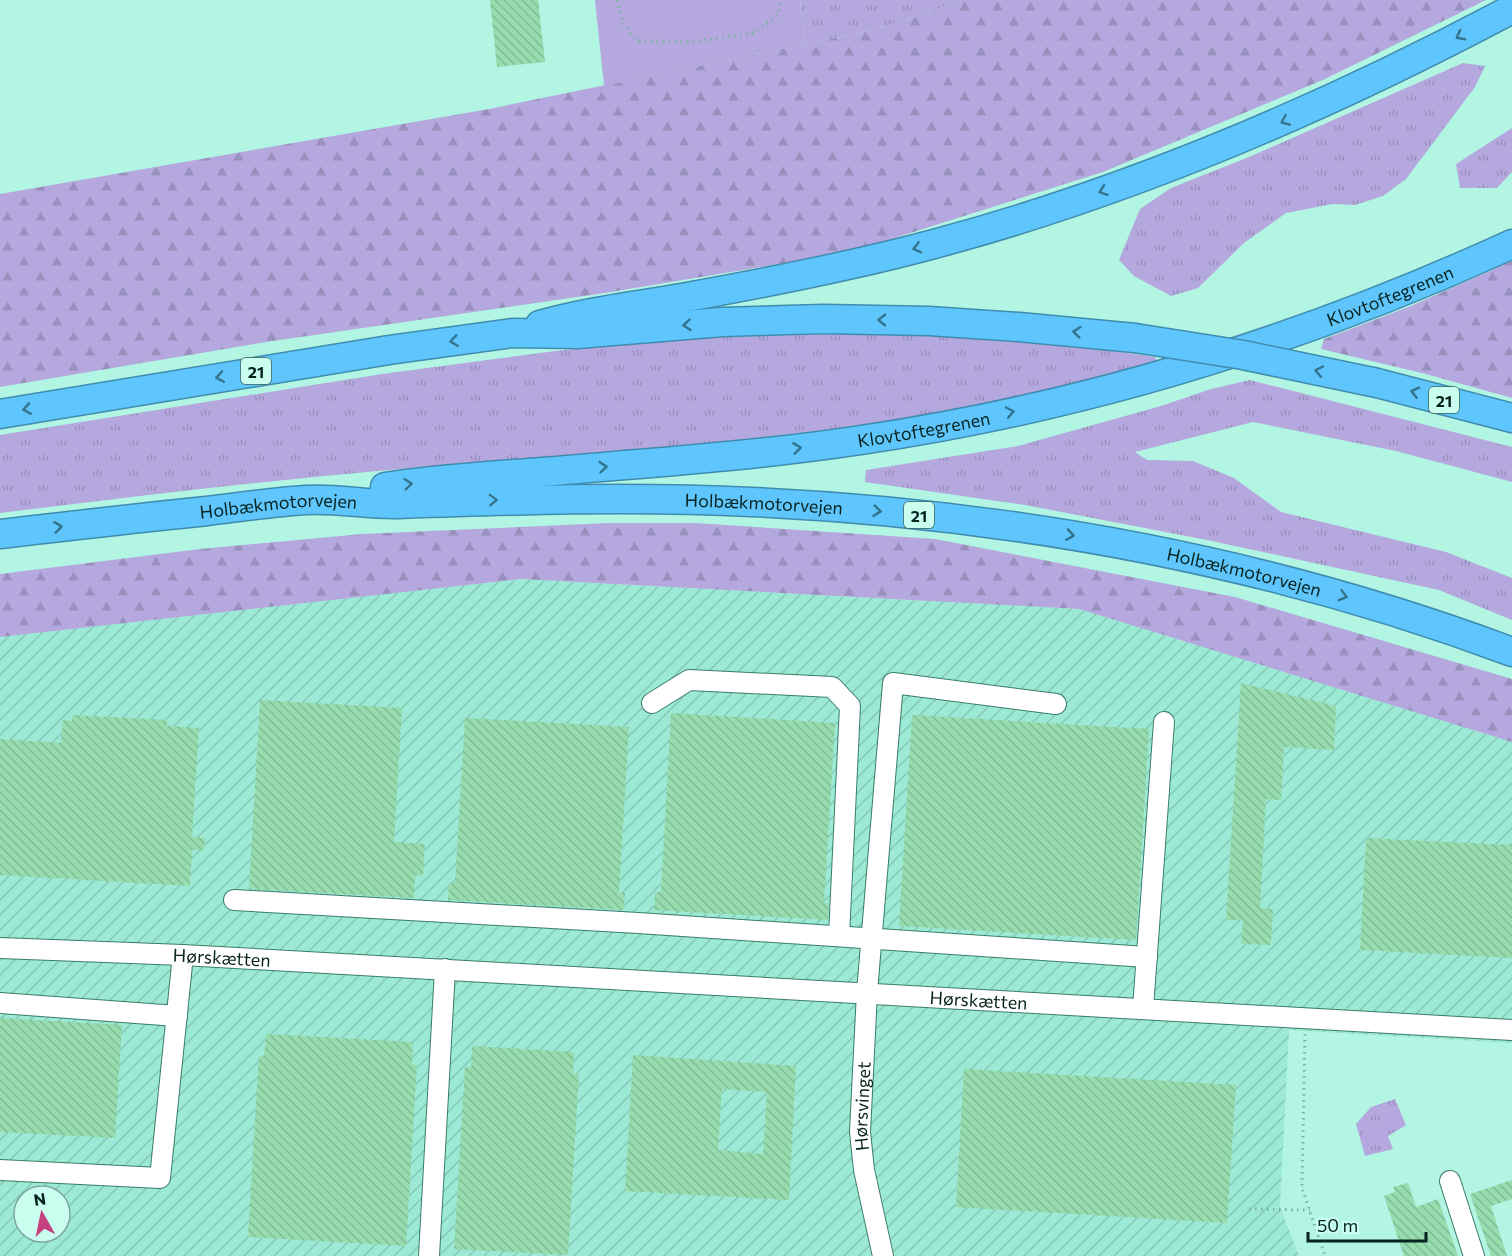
<svg xmlns="http://www.w3.org/2000/svg" width="1512" height="1256" viewBox="0 0 1512 1256" font-family="Commissioner,sans-serif">
  <defs>
    <pattern id="industrial-furrows" width="10" height="10" patternUnits="userSpaceOnUse" patternTransform="scale(1.5)"><rect width="10" height="10" fill="#9cead5"/><path d="M-1 1l2-2M0 10L10 0M9 11l2-2" fill="none" stroke="#85c8b6"/></pattern>
    <pattern id="grass-tufts" width="24" height="20" patternUnits="userSpaceOnUse" patternTransform="scale(1.5)"><rect width="24" height="20" fill="#b5a8de"/><path d="M3 7l-1-3M5 7V3M7 7l1-3M15 17l-1-3M17 17v-4M19 17l1-3" fill="none" stroke="#9a90be"/></pattern>
    <pattern id="forest-firs" width="22" height="20" patternUnits="userSpaceOnUse" patternTransform="scale(1.5)"><rect width="22" height="20" fill="#b5a8de"/><path d="M5 1l3.5 6h-7zM16 11l3.5 6h-7z" fill="#9a90be"/></pattern>
    <pattern id="building-back-hatch" width="6" height="6" patternUnits="userSpaceOnUse" patternTransform="scale(1.5)"><rect width="6" height="6" fill="#96dcaf"/><path d="M-1 5l2 2M0 0l6 6M5-1l2 2" fill="none" stroke="#80bc96"/></pattern>
  </defs>
  <rect width="100%" height="100%" fill="#b1f5e2"/>
  <path fill="url(#industrial-furrows)" fill-rule="evenodd" d="M 521,579 L 1079,609 L 1512,742 L 1512,1043 L 1289,1030 L 1280,1207 L 1299,1256 L 0,1256 L 0,637 ZM 24,1196 L 60,1196 L 60,1232 L 24,1232 Z"/>
  <g fill="url(#grass-tufts)">
    <polygon points="800,0 963,0 878,29 805,44"/>
    <polygon points="1463,63 1485,66 1475,87 1406,179 1383,196 1355,205 1333,204 1286,213 1244,243 1198,288 1171,296 1134,276 1119,260 1140,209 1171,188 1249,157"/>
    <polygon points="1512,128 1512,172 1497,188 1460,188 1456,164"/>
    <path d="M 834,334 C 942,335 1049,340 1155,357 L 1157,361 C 939,428 711,444 485,462 C 323,474 161,493 0,513 L 0,435 L 382,374 L 563,350 L 695,338 Z"/>
    <polygon points="1250,380 1512,447 1512,482 1396,451 1253,422 1135,452 1147,460 1193,461 1234,478 1281,512 1446,552 1512,578 1512,620 1439,590 1207,540 1025,505 865,482 866,470 1018,446 1161,406 1211,389"/>
    <polygon points="1395,1099 1406,1125 1388,1136 1393,1149 1365,1156 1356,1124 1371,1107"/>
  </g>
  <g fill="url(#forest-firs)">
    <polygon points="963,0 1486,0 1325,79 1103,172 850,252 605,293 266,342 0,387 0,194 489,109 878,29"/>
    <polygon points="1512,261 1512,398 1422,373 1321,349 1324,339 1411,306"/>
    <polygon points="609,523 696,523 935,539 1235,597 1512,679 1512,742 1079,609 521,579 0,637 0,574 200,549 362,534"/>
  </g>
  <polygon fill="#b5a8de" points="595,0 800,0 805,44 604,86"/>
  <g fill="url(#building-back-hatch)" fill-rule="evenodd">
    <polygon points="490,0 538,0 545,62 497,67"/>
    <polygon points="1241,683 1336,706 1334,750 1284,747 1281,800 1266,799 1260,908 1273,909 1271,945 1241,944 1243,920 1226,920"/>
    <polygon points="260,700 402,708 394,842 425,844 423,876 415,875 414,898 249,889"/>
    <polygon points="671,713 835,723 824,903 829,903 828,920 654,910 655,892 661,892"/>
    <polygon points="73,715 167,720 167,726 199,728 192,837 205,838 204,850 192,850 190,886 0,875 0,739 61,743 63,720 72,721"/>
    <polygon points="912,715 1149,729 1136,940 899,926"/>
    <polygon points="465,718 629,727 619,893 625,893 624,910 448,900 449,883 455,883"/>
    <polygon points="1366,838 1512,845 1512,958 1360,950"/>
    <polygon points="0,1018 122,1025 115,1138 0,1132"/>
    <polygon points="266,1034 413,1042 412,1065 417,1065 406,1246 248,1237 259,1056 264,1057"/>
    <polygon points="472,1046 574,1052 573,1074 579,1074 568,1255 454,1249 465,1067 471,1068"/>
    <path d="M 633,1055 L 796,1066 L 789,1200 L 625,1191 ZM 722,1089 L 767,1092 L 763,1154 L 718,1150 Z"/>
    <polygon points="964,1069 1236,1085 1227,1223 956,1207"/>
    <polygon points="1512,1180 1512,1199 1491,1206 1507,1256 1491,1256 1470,1194"/>
    <polygon points="1408,1183 1416,1207 1438,1199 1458,1256 1404,1256 1384,1196 1395,1192 1393,1187"/>
  </g>
  <g fill="none" stroke-linecap="round" stroke-linejoin="round">
    <defs>
      <g id="minor">
        <polyline points="652,703 689,680 832,687 850,706 839,936"/>
        <polyline points="234,900 638,923 1147,957"/>
        <path id="s1" d="M 0,948 L 183,955 L 1512,1030"/>
        <polyline points="0,1003 177,1016"/>
        <polyline points="1143,1008 1164,722"/>
        <polyline points="0,1170 160,1178 183,955"/>
        <polyline points="1450,1181 1474,1256"/>
        <polyline points="429,1256 445,969"/>
        <path id="s2" d="M 883,1256 L 864,1170 L 860,1132 L 867,992 L 893,683 L 1056,704"/>
      </g>
      <g id="highway">
        <path d="M 540,325 C 588,311 638,306 687,297 C 770,282 853,266 934,244 C 1136,190 1328,107 1512,9"/>
        <polyline points="1377,383 1512,418"/>
        <polyline points="0,414 389,350 512,333 577,334 722,322 824,319 929,321 1019,327 1135,338"/>
        <path id="s3" d="M 385,487 C 437,479 490,476 542,472 C 648,463 755,456 861,440 C 1086,407 1305,339 1512,244"/>
        <path id="s4" d="M 0,534 C 69,526 138,518 207,511 C 240,507 273,502 306,500 C 337,498 368,505 398,504 C 516,500 634,496 752,502 C 1011,514 1269,561 1512,652"/>
      </g>
    </defs>
    <use href="#minor" stroke="#3a7c6c" stroke-width="22"/>
    <use href="#highway" stroke="#408caf" stroke-width="31"/>
    <g stroke="#7cb3a4" stroke-width="3" stroke-dasharray="1.5 4.5" stroke-linecap="butt">
      <polyline points="617,0 623,24 638,41 692,42 754,33 778,15 782,0"/>
      <polyline points="1305,1034 1302,1188 1325,1256"/>
      <polyline points="1249,1209 1310,1210"/>
    </g>
    <use href="#minor" stroke="#fff" stroke-width="20"/>
    <use href="#highway" stroke="#5fc5fd" stroke-width="28"/>
    <defs>
      <polyline id="highway-bridge" points="1135,338 1243,355 1377,383"/>
    </defs>
    <use href="#highway-bridge" stroke="#408caf" stroke-width="31" stroke-linecap="butt"/>
    <use href="#highway-bridge" stroke="#5fc5fd" stroke-width="28"/>
  </g>
  <defs><path id="oneway-chevron" d="M-2-3.5L2.5 0L-2 3.5" fill="none" stroke-width="1.6" stroke-linecap="round" stroke-linejoin="round" transform="scale(1.5)"/></defs>
  <g stroke="#33748d">
    <use href="#oneway-chevron" transform="translate(1460 36) rotate(152)"/>
    <use href="#oneway-chevron" transform="translate(1285 121) rotate(156)"/>
    <use href="#oneway-chevron" transform="translate(1103 191) rotate(161)"/>
    <use href="#oneway-chevron" transform="translate(917 248) rotate(166)"/>
    <use href="#oneway-chevron" transform="translate(882 320) rotate(-179)"/>
    <use href="#oneway-chevron" transform="translate(687 325) rotate(175)"/>
    <use href="#oneway-chevron" transform="translate(1077 332) rotate(-174)"/>
    <use href="#oneway-chevron" transform="translate(454 341) rotate(172)"/>
    <use href="#oneway-chevron" transform="translate(1319 371) rotate(-168)"/>
    <use href="#oneway-chevron" transform="translate(220 377) rotate(171)"/>
    <use href="#oneway-chevron" transform="translate(1415 392) rotate(-166)"/>
    <use href="#oneway-chevron" transform="translate(27 409) rotate(171)"/>
    <use href="#oneway-chevron" transform="translate(1010 412) rotate(-12)"/>
    <use href="#oneway-chevron" transform="translate(797 448) rotate(-7)"/>
    <use href="#oneway-chevron" transform="translate(603 467) rotate(-5)"/>
    <use href="#oneway-chevron" transform="translate(408 484) rotate(-6)"/>
    <use href="#oneway-chevron" transform="translate(493 500) rotate(-2)"/>
    <use href="#oneway-chevron" transform="translate(877 511) rotate(6)"/>
    <use href="#oneway-chevron" transform="translate(58 527) rotate(-7)"/>
    <use href="#oneway-chevron" transform="translate(1070 535) rotate(9)"/>
    <use href="#oneway-chevron" transform="translate(1343 596) rotate(16)"/>
  </g>
  <g text-anchor="middle" dominant-baseline="central" stroke-width="6" stroke-linejoin="round" paint-order="stroke">
    <g fill="#cafff0" stroke="#42655c" stroke-width="1.5">
      <rect x="241" y="358" width="30" height="26" rx="4.5"/>
      <rect x="1429" y="387" width="30" height="26" rx="4.5"/>
      <rect x="904" y="502" width="30" height="26" rx="4.5"/>
    </g>
    <g font-size="16" font-weight="bold" fill="#07231d">
      <text x="256" y="371">21</text>
      <text x="1444" y="400">21</text>
      <text x="919" y="515">21</text>
    </g>
    <g font-size="18" fill="#07231d" stroke="#cafff0">
      <text stroke="none"><textPath href="#s3" startOffset="1028">Klovtoftegrenen</textPath></text>
      <text stroke="none"><textPath href="#s3" startOffset="542">Klovtoftegrenen</textPath></text>
      <text stroke="none"><textPath href="#s4" startOffset="766">Holbækmotorvejen</textPath></text>
      <text stroke="none"><textPath href="#s4" startOffset="280">Holbækmotorvejen</textPath></text>
      <text stroke="none"><textPath href="#s4" startOffset="1252">Holbækmotorvejen</textPath></text>
      <text stroke="none"><textPath href="#s1" startOffset="222">Hørskætten</textPath></text>
      <text stroke="none"><textPath href="#s1" startOffset="980">Hørskætten</textPath></text>
      <text stroke="none"><textPath href="#s2" startOffset="152">Hørsvinget</textPath></text>
    </g>
  </g>
  <g transform="translate(42 1214) rotate(351)"><circle r="28" fill="#cafff0" stroke="#7ca79c" stroke-width="1.5"/>
  <path d="M0-4.5L10 22L0 15L-10 22Z" fill="#c63f7e"/>
  <text y="-9" font-size="16" font-weight="bold" text-anchor="middle" fill="#07231d">N</text>
  </g>
  <path d="M1308 1232v9h118v-9" fill="none" stroke="#07231d" stroke-width="3"/>
  <text x="1317" y="1232" font-size="18" fill="#07231d" stroke="#cafff0" stroke-width="4.5" paint-order="stroke">50 m</text>
</svg>
